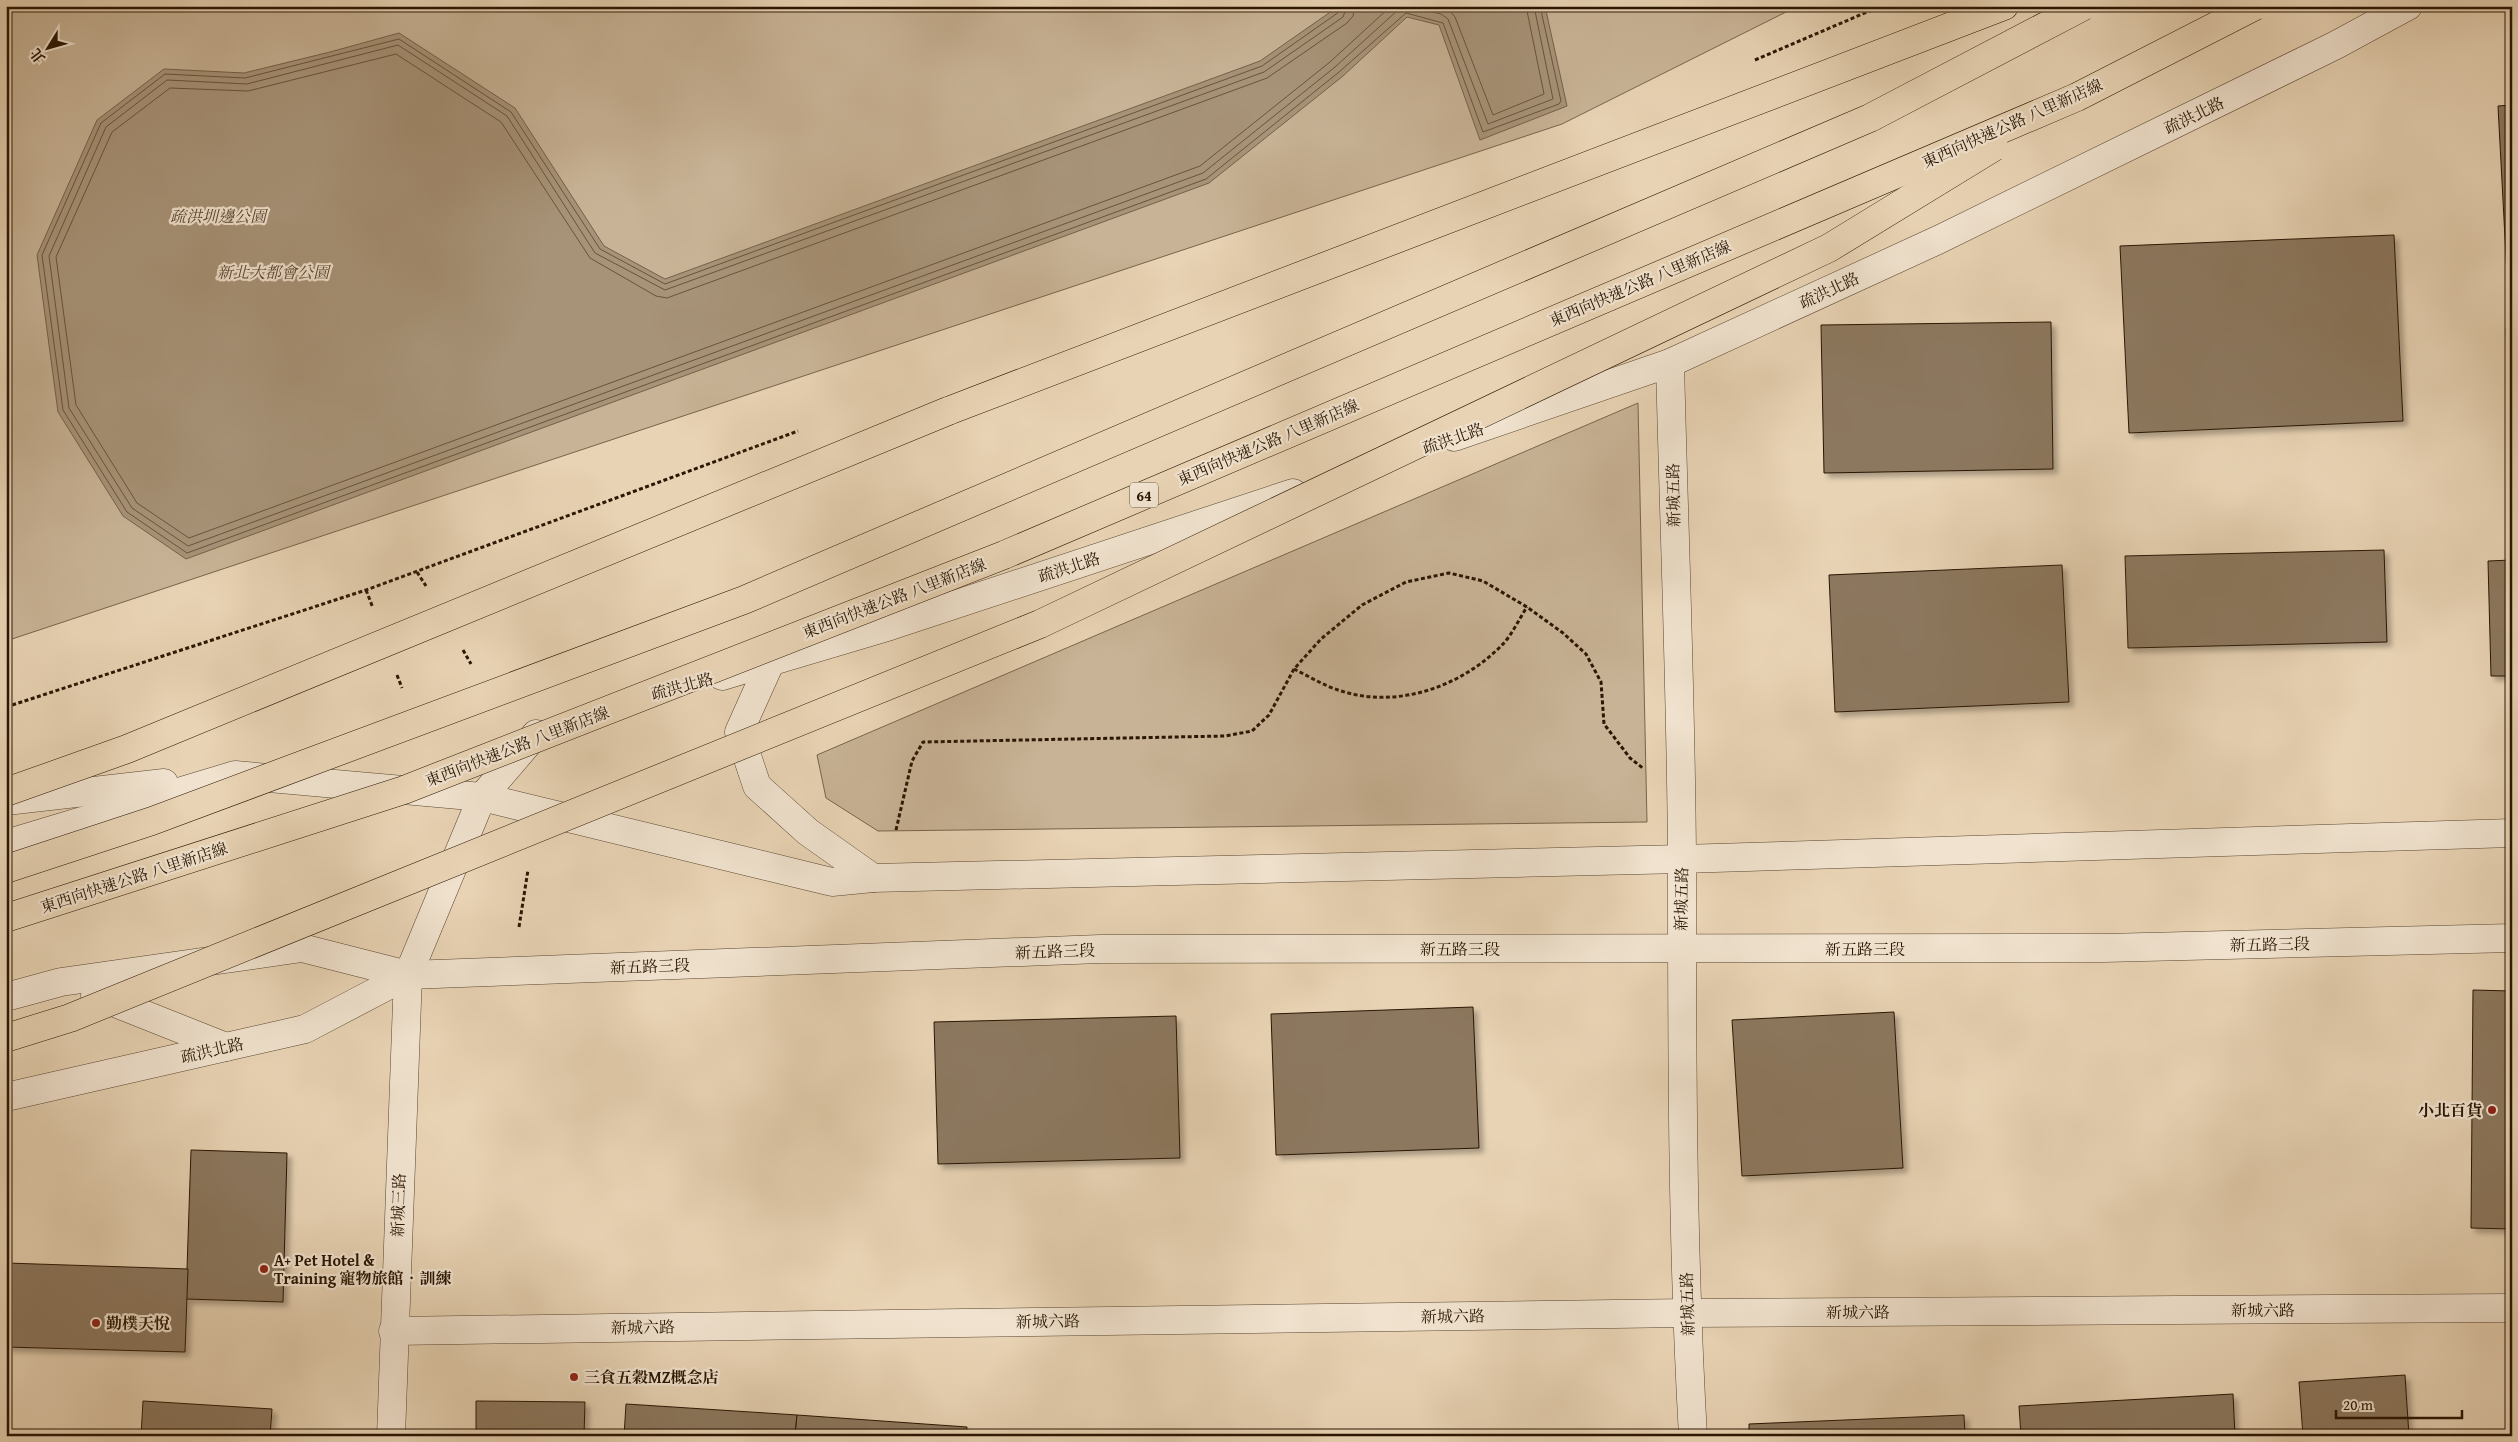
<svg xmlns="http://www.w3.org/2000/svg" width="2518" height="1442" viewBox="0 0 2518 1442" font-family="'Gentium Book Plus','Noto Serif TC',serif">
  <defs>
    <filter id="shadow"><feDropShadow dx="4.5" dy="4.5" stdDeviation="2.5" flood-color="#0004"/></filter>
  </defs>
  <rect width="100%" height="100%" fill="#e8d3b4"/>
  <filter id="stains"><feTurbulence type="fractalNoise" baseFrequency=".004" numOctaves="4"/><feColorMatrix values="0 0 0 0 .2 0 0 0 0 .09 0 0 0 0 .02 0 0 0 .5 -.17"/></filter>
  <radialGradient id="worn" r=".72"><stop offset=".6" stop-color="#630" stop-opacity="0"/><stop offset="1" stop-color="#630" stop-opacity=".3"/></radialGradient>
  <g fill="#c8b396" stroke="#78644c">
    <polygon points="6,6 1798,6 1562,124 6,641"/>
    <polygon points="1638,403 1647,822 878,831 826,798 817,755"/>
  </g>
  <polygon fill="#a79378" stroke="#756149" points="1339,6 1545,6 1567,106 1480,140 1439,25 1407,17 1343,76 1209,183 186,559 123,516 58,412 37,255 97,120 164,69 244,73 330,52 399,33 515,108 604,246 665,279 1260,61"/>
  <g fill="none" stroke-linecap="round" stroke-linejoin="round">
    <g stroke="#68543e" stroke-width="1">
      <polyline points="1341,6 1339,12 1262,66 665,284 600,249 511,112 399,39 245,78 165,74 101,123 42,255 63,410 127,512 187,553 1206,179 1339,72 1406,13 1443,23 1483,132 1559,104 1561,101 1540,6"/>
      <polyline points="1347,6 1343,17 1264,72 665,290 595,253 507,116 398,45 247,84 167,80 106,127 49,256 69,408 132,508 188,546 1203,173 1335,67 1399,9 1405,6"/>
      <polyline points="1355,6 1353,16 1347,23 1267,78 667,298 656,296 590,258 501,122 396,54 248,91 170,88 112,132 56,257 76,405 137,503 189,538 1200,166 1330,62 1391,6"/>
      <polyline points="1409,6 1441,14 1448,19 1488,124 1553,99 1534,6"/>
      <polyline points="1440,6 1449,10 1455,17 1493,115 1544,94 1526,6"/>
    </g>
  </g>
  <g fill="#8c785f" stroke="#291603" filter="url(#shadow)">
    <polygon points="2512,105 2512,313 2509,313 2498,106"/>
    <polygon points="2394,235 2403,421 2129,433 2120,246"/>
    <polygon points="2051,322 2053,469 1824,473 1821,325"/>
    <polygon points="2506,329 2512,329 2512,477"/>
    <polygon points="2384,550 2387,642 2128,648 2125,556"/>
    <polygon points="2512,560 2512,676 2491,676 2488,561"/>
    <polygon points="2062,565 2069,702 1835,712 1829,575"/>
    <polygon points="2473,990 2512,991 2512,1229 2471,1228"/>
    <polygon points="1473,1007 1479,1148 1276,1155 1271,1014"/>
    <polygon points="1894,1012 1903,1168 1742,1176 1732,1020"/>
    <polygon points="1176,1016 1180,1158 938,1164 934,1022"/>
    <polygon points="191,1150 287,1153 283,1302 186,1299"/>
    <polygon points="6,1263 188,1269 185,1352 6,1347"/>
    <polygon points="2405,1375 2409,1436 2303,1436 2299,1382"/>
    <polygon points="2233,1394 2235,1436 2021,1436 2019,1406"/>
    <polygon points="143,1401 272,1409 270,1436 141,1436"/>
    <polygon points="476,1401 585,1402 584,1436 476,1436"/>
    <polygon points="626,1404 797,1415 795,1436 624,1436"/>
    <polygon points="797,1415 967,1427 966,1436 795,1436"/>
    <polygon points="1964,1415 1965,1436 1749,1436 1749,1424"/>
  </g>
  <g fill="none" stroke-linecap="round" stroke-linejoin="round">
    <defs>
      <g id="minor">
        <path d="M 1670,363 C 1674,528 1681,694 1682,859 C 1682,1051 1682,1244 1693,1436"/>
        <polyline points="1454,437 1670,363 1938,240 2336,45 2408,6"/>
        <polyline points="770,663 739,732 757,786 808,832 873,878"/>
        <polyline points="722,676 890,626 1293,493"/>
        <polyline points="6,801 164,783"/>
        <polyline points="6,844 235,775 482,797 832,882 873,878 1682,859 2512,833"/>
        <polyline points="95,995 226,1047"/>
        <polyline points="6,997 61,982 302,948 408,975 1100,949 2104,948 2512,938"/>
        <polyline points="6,1097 305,1029 408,975 482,797 536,734"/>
        <polyline points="393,1331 1686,1313 2512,1308"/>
        <polyline points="391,1436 408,975"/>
      </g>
      <polyline id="highway" points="948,411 2004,6"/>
    </defs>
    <use href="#minor" stroke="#59452f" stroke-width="29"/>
    <use href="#highway" stroke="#291603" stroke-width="29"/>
    <g stroke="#291603" stroke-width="3" stroke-dasharray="4 2.5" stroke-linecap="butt">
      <polyline points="1755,60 1881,6"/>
      <polyline points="417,572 426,586"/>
      <polyline points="366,590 373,608"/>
      <polyline points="463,650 471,664"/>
      <path d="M 1294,669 C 1308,676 1323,685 1338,690 C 1396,710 1461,687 1502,645 C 1512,635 1519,619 1527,607"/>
      <polyline points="397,675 402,688"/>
      <polyline points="6,707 366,590 798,431"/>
      <polyline points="896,830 912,761 923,742 1225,736 1252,731 1269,715 1294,669 1321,639 1362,605 1406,582 1449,573 1483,581 1527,607 1563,633 1586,654 1601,682 1604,724 1630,758 1644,769"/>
      <polyline points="519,927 528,870"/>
    </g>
    <use href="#minor" stroke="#f0e2ce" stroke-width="28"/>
    <use href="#highway" stroke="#e8d3b4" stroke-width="28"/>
    <defs>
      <g id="highway-bridge">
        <polyline points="6,792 127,749 948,411"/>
        <polyline points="6,869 152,821 744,600 1870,118 2084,6"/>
        <polyline points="6,918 404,790 1004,555 2077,97 2255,6"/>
        <polyline points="6,1038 70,1018 1040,624 1829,248 1994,147"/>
      </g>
    </defs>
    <use href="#highway-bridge" stroke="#291603" stroke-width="29" stroke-linecap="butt"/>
    <use href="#highway-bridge" stroke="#e8d3b4" stroke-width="28"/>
  </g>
  <g fill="#8f2418" stroke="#f0e2ce" stroke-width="2">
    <circle cx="2492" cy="1110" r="5"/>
    <circle cx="264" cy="1269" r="5"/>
    <circle cx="96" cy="1323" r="5"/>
    <circle cx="574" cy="1377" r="5"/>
  </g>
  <g text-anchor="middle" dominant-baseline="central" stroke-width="4.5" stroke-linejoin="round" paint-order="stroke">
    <rect fill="#f0e2ce" stroke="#655340" stroke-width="1" x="1130" y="482.5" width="28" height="25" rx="4"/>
    <g font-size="15" font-weight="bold" fill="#291603">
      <text x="1144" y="495">64</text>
    </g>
    <g font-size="16" fill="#291603" stroke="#f0e2ce">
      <text transform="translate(2194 115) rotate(-26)">疏洪北路</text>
      <text transform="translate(2012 123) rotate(-24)">東西向快速公路 八里新店線</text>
      <text transform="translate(1640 283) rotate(-23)">東西向快速公路 八里新店線</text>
      <text transform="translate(1829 290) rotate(-25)">疏洪北路</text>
      <text transform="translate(1453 438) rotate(-19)">疏洪北路</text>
      <text transform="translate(1268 442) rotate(-23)">東西向快速公路 八里新店線</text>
      <text transform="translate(1673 495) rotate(-91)">新城五路</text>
      <text transform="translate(1069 567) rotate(-18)">疏洪北路</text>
      <text transform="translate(894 598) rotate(-21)">東西向快速公路 八里新店線</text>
      <text transform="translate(682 686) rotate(-15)">疏洪北路</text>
      <text transform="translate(517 746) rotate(-21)">東西向快速公路 八里新店線</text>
      <text transform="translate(134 877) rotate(-18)">東西向快速公路 八里新店線</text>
      <text transform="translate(1681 899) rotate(-89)">新城五路</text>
      <text transform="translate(2270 944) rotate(-1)">新五路三段</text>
      <text x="1460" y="949">新五路三段</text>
      <text x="1865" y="949">新五路三段</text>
      <text transform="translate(1055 951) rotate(-2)">新五路三段</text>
      <text transform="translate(650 966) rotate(-2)">新五路三段</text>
      <text transform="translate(212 1050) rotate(-13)">疏洪北路</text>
      <text transform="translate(398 1205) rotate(-88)">新城三路</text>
      <text transform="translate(1687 1304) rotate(-92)">新城五路</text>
      <text x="2263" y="1310">新城六路</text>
      <text x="1858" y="1312">新城六路</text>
      <text transform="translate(1453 1316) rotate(-1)">新城六路</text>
      <text transform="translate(1048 1321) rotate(-1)">新城六路</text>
      <text transform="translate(643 1327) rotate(-1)">新城六路</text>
    </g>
    <g font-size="16" font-style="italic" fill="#59452f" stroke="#f0e2ce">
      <text x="218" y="216">疏洪圳邊公園</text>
      <text x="273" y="272">新北大都會公園</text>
    </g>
    <g font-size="16" font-weight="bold" fill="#291603" stroke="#f0e2ce" text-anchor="start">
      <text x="2482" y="1110" text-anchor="end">小北百貨</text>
      <text x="274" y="1260">A+ Pet Hotel &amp;<tspan x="274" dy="18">Training 寵物旅館．訓練</tspan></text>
      <text x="106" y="1323">勤樸天悅</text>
      <text x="584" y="1377">三食五穀MZ概念店</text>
    </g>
  </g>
  <rect width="2518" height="1442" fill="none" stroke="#e8d3b4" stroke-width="25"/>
  <rect x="8" y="8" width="2503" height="1427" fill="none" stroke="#291603" stroke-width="2.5"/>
  <rect x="12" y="12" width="2493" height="1417" fill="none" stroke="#291603"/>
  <g transform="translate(48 48) rotate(233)" stroke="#f0e2ce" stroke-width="4" paint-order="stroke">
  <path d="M0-4L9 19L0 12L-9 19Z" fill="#291603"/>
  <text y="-8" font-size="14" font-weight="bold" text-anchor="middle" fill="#291603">北</text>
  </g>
  <path d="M2336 1410v8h126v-8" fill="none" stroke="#291603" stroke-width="2.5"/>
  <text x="2343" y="1410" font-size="15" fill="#291603" stroke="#f0e2ce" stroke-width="4" paint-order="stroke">20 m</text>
  <rect width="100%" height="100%" filter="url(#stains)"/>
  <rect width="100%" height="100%" fill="url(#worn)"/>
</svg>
